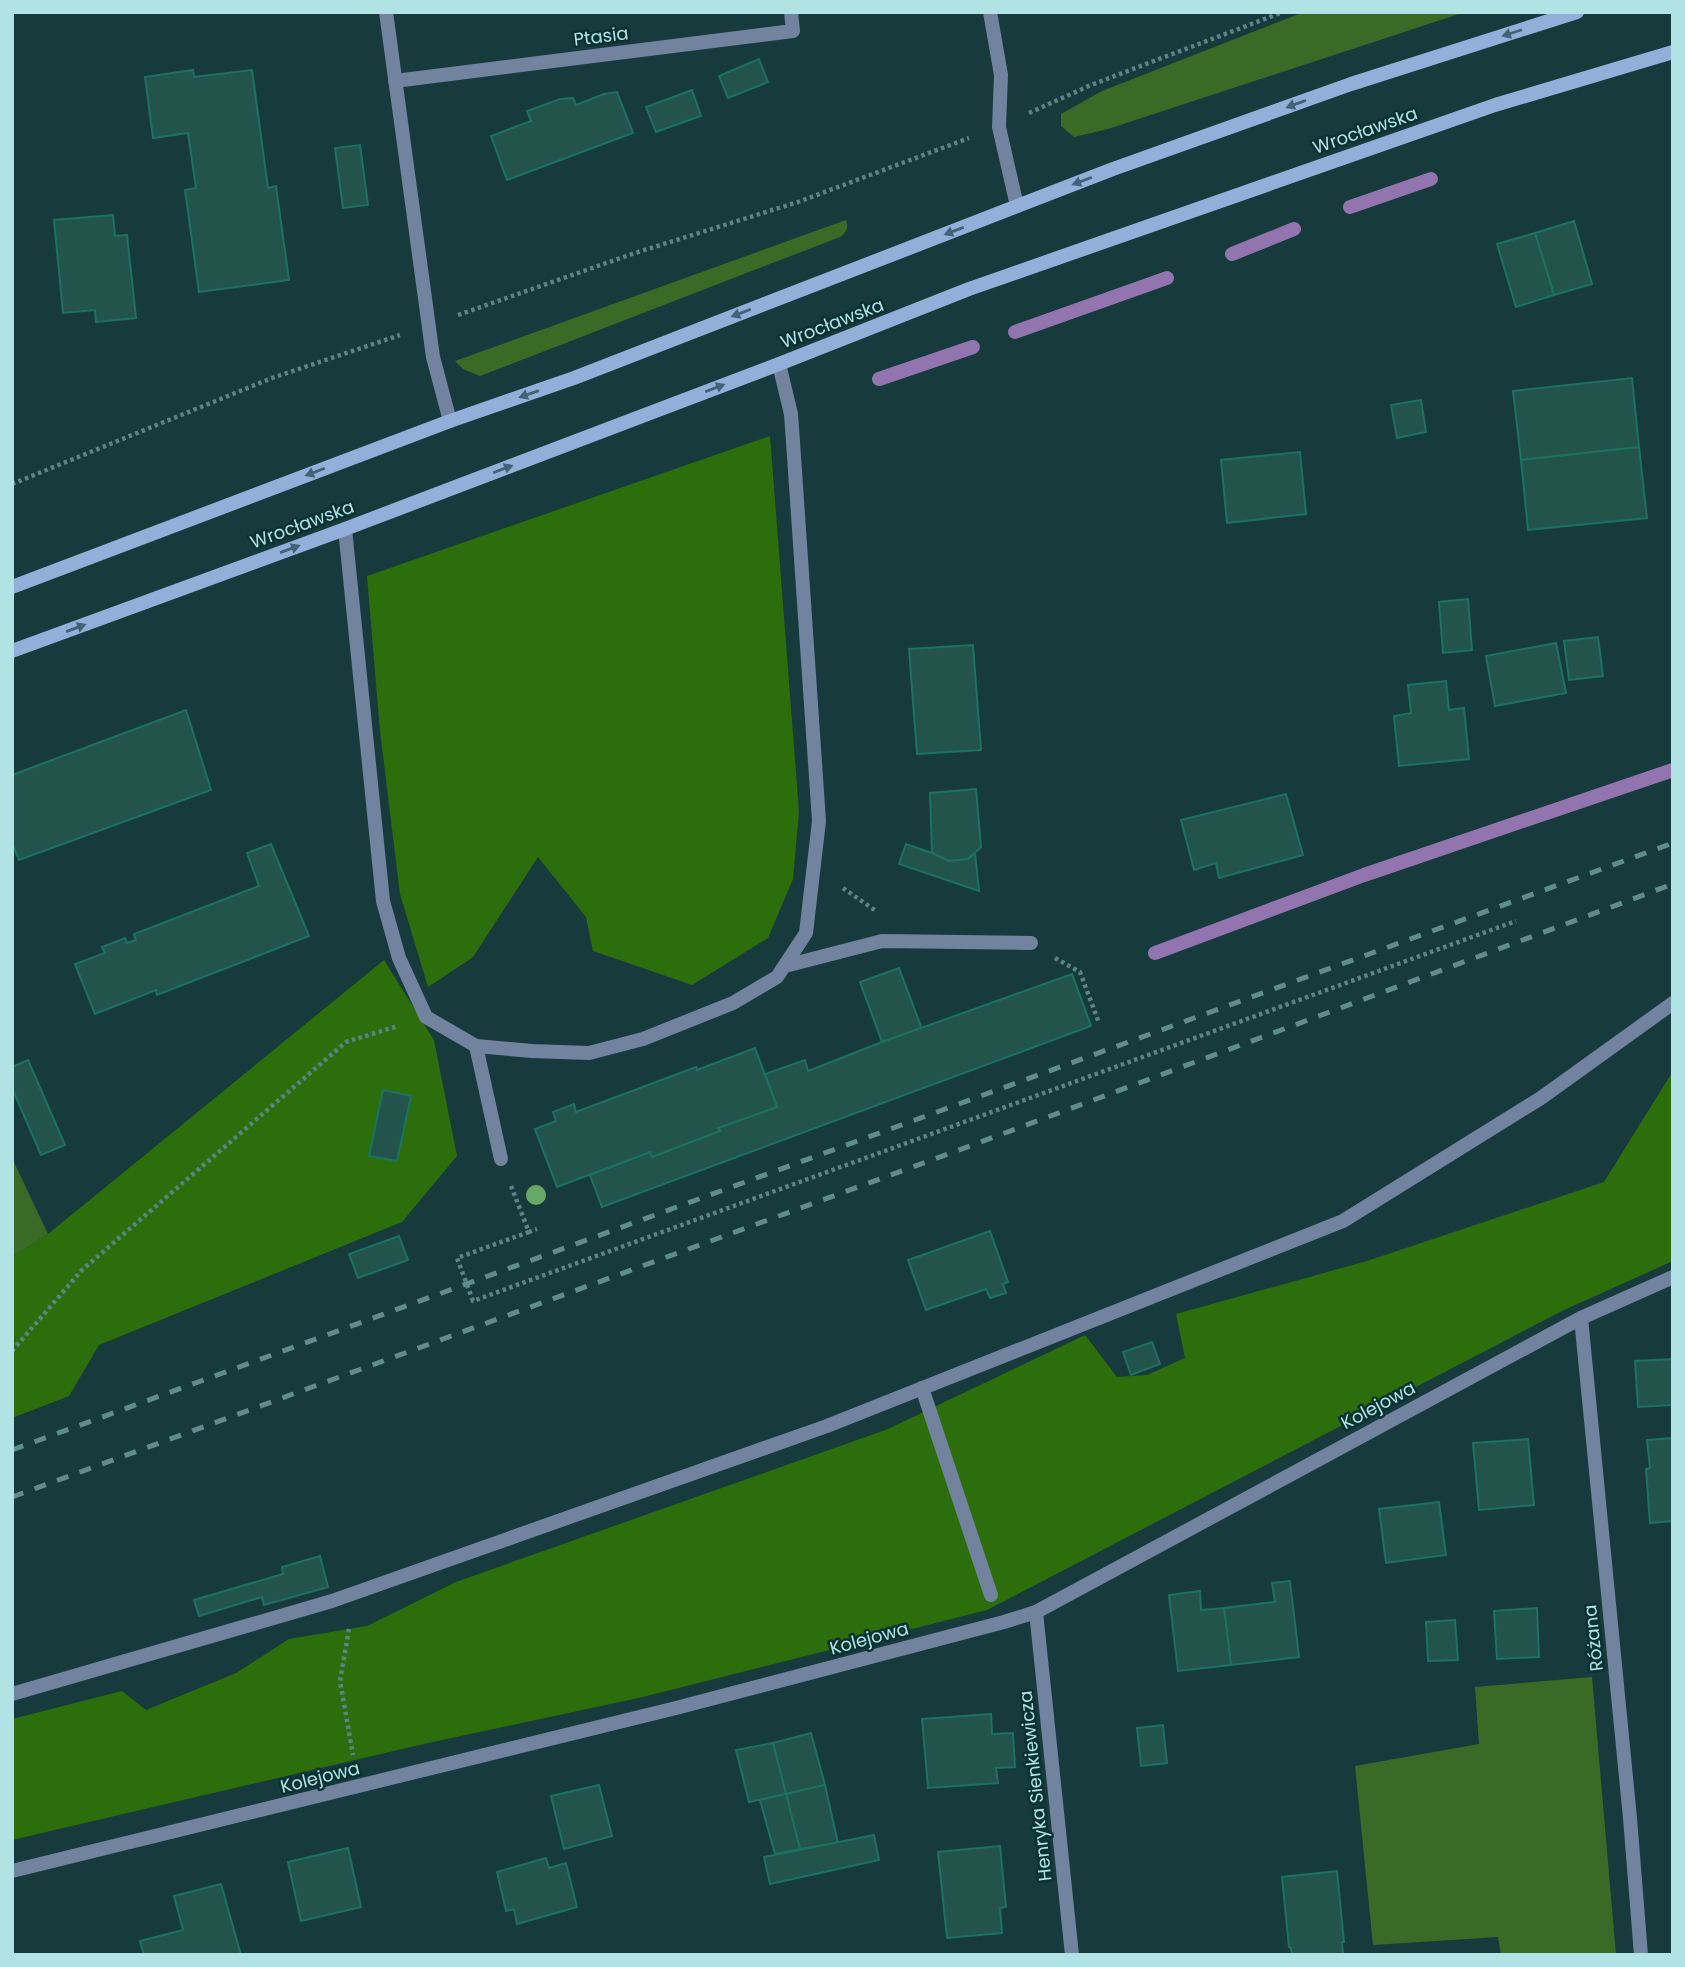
<svg xmlns="http://www.w3.org/2000/svg" width="1685" height="1967" viewBox="0 0 1685 1967" font-family="Poppins,sans-serif">
  <rect width="100%" height="100%" fill="#173b3c"/>
  <g fill="#396b27">
    <polygon points="1304,12 1465,12 1108,129 1074,137 1061,126 1061,114 1102,91"/>
    <path d="M 846,220 C 849,228 846,232 840,237 L 480,376 L 463,369 L 455,361 Z"/>
    <polygon points="12,1158 48,1234 12,1257"/>
    <polygon points="1592,1677 1616,1955 1501,1955 1498,1937 1373,1945 1355,1766 1479,1744 1475,1687"/>
  </g>
  <g fill="#2c6e0c">
    <polygon points="770,436 799,812 793,879 768,938 692,985 593,951 586,917 538,857 473,957 428,987 400,894 380,731 367,576"/>
    <polygon points="384,960 434,1040 457,1156 402,1222 99,1345 69,1396 12,1418 12,1257 48,1234"/>
    <polygon points="1673,1071 1673,1261 1564,1310 987,1610 643,1697 428,1743 12,1840 12,1719 122,1691 146,1710 236,1673 289,1639 367,1626 456,1582 888,1429 1085,1335 1117,1377 1147,1375 1185,1358 1176,1314 1367,1261 1604,1182"/>
  </g>
  <g fill="none" stroke-linecap="round" stroke-linejoin="round">
    <g stroke="#9274ae" stroke-width="14">
      <polyline points="1350,207 1431,179"/>
      <polyline points="1232,254 1294,229"/>
      <polyline points="1015,332 1167,278"/>
      <polyline points="879,379 973,347"/>
      <polyline points="1155,953 1364,875 1673,770"/>
    </g>
  </g>
  <g fill="#23544b" stroke="#1b7263" stroke-width="2">
    <polygon points="759,59 768,82 728,98 719,76"/>
    <polygon points="193,70 194,77 252,70 268,188 276,186 289,280 199,292 185,190 196,188 188,133 153,138 145,77"/>
    <polygon points="692,90 701,116 656,132 646,107"/>
    <polygon points="617,92 633,133 507,180 491,136 531,121 527,111 560,99 573,98 576,105 604,94"/>
    <polygon points="360,145 368,205 343,208 335,148"/>
    <polygon points="113,215 115,236 127,235 136,318 96,322 95,310 63,313 54,220"/>
    <polygon points="1574,221 1592,284 1554,295 1535,233"/>
    <polygon points="1535,233 1554,295 1516,307 1497,244"/>
    <polygon points="1632,378 1639,447 1521,460 1513,391"/>
    <polygon points="1421,400 1426,432 1397,438 1391,405"/>
    <polygon points="1639,447 1647,518 1528,530 1521,460"/>
    <polygon points="1300,452 1306,514 1227,523 1221,460"/>
    <polygon points="1468,599 1472,650 1443,653 1439,602"/>
    <polygon points="1598,637 1603,676 1569,680 1564,641"/>
    <polygon points="1556,643 1566,693 1495,706 1486,656"/>
    <polygon points="973,645 981,750 917,754 909,649"/>
    <polygon points="1446,681 1449,710 1464,708 1469,759 1399,766 1394,716 1411,713 1408,685"/>
    <polygon points="186,710 211,790 19,860 12,843 12,775"/>
    <polygon points="976,789 981,847 968,859 949,861 932,853 930,793"/>
    <polygon points="1286,794 1303,855 1219,878 1216,863 1194,870 1181,820"/>
    <polygon points="271,844 309,936 157,995 156,990 95,1014 75,964 105,953 102,947 125,938 127,943 136,940 134,934 259,886 247,853"/>
    <polygon points="906,844 932,853 949,861 968,859 975,853 979,891 899,864"/>
    <polygon points="899,968 922,1029 882,1042 860,982"/>
    <polygon points="1072,974 1091,1026 602,1207 590,1175 650,1152 652,1157 720,1131 718,1128 777,1107 765,1074 805,1060 808,1071 882,1042"/>
    <polygon points="755,1048 777,1107 718,1128 720,1131 652,1157 650,1152 557,1187 535,1129 556,1121 553,1112 574,1104 576,1112 696,1067 697,1070"/>
    <polygon points="28,1060 65,1145 41,1155 12,1088 12,1067"/>
    <polygon points="383,1090 411,1096 397,1161 369,1156"/>
    <polygon points="990,1231 1008,1282 1003,1284 1006,1293 990,1298 986,1289 926,1310 908,1260"/>
    <polygon points="399,1236 408,1260 358,1278 349,1254"/>
    <polygon points="1152,1342 1160,1364 1131,1375 1123,1352"/>
    <polygon points="1673,1359 1673,1405 1638,1407 1635,1361"/>
    <polygon points="1673,1438 1673,1521 1650,1523 1646,1469 1650,1468 1647,1440"/>
    <polygon points="1528,1439 1534,1505 1479,1510 1473,1443"/>
    <polygon points="1439,1502 1446,1555 1386,1563 1379,1509"/>
    <polygon points="320,1556 328,1587 264,1605 262,1597 199,1616 194,1600 283,1574 282,1567"/>
    <polygon points="1290,1581 1299,1657 1231,1665 1224,1608 1275,1602 1272,1583"/>
    <polygon points="1200,1591 1201,1610 1224,1608 1231,1665 1178,1671 1169,1595"/>
    <polygon points="1537,1608 1539,1657 1497,1659 1494,1611"/>
    <polygon points="1455,1620 1458,1660 1428,1661 1426,1622"/>
    <polygon points="991,1714 992,1734 1013,1733 1015,1767 996,1768 998,1783 928,1788 922,1719"/>
    <polygon points="1163,1725 1167,1763 1141,1766 1137,1728"/>
    <polygon points="811,1733 825,1785 786,1794 773,1743"/>
    <polygon points="773,1743 786,1794 749,1802 736,1750"/>
    <polygon points="599,1785 612,1836 564,1849 551,1796"/>
    <polygon points="825,1785 838,1843 800,1849 786,1794"/>
    <polygon points="786,1794 800,1849 775,1854 760,1800"/>
    <polygon points="874,1835 879,1860 770,1884 764,1857"/>
    <polygon points="1000,1846 1006,1907 1000,1908 1002,1933 947,1938 938,1852"/>
    <polygon points="348,1848 361,1907 301,1921 288,1862"/>
    <polygon points="546,1858 549,1868 566,1863 577,1907 517,1924 514,1909 506,1911 497,1872"/>
    <polygon points="1337,1871 1344,1942 1342,1942 1343,1955 1292,1955 1291,1948 1289,1947 1282,1877"/>
    <polygon points="221,1884 241,1955 144,1955 140,1941 183,1930 174,1896"/>
  </g>
  <g fill="none" stroke-linecap="round" stroke-linejoin="round">
    <g stroke="#5a8485" stroke-width="4.5" stroke-dasharray="3.5 3.5" stroke-linecap="butt">
      <polyline points="1029,113 1091,85 1283,12"/>
      <polyline points="458,315 635,253 798,202 969,138"/>
      <polyline points="12,484 272,378 400,335"/>
      <polyline points="843,888 876,911"/>
      <polyline points="1055,958 1080,972 1099,1023"/>
      <polyline points="511,1186 529,1232 537,1229"/>
      <polyline points="529,1232 457,1258 473,1301 1516,921"/>
      <polyline points="12,1351 82,1270 346,1042 398,1026"/>
      <polyline points="349,1629 340,1681 353,1755"/>
    </g>
    <g stroke="#71839e" stroke-width="14">
      <polyline points="990,12 1001,75 999,127 1017,206"/>
      <polyline points="345,529 383,901 399,958 426,1017 476,1046 532,1051 589,1053 643,1039 733,1003 777,977 806,933 819,821 793,442 791,414 779,364"/>
      <polyline points="785,966 882,941 1031,943"/>
      <polyline points="476,1046 501,1159"/>
      <polyline points="922,1388 991,1595"/>
      <polyline points="12,1694 332,1601 827,1426 1343,1221 1541,1098 1673,1003"/>
    </g>
    <g stroke="#71839e" stroke-width="14">
      <polyline points="386,12 433,357 450,421"/>
      <polyline points="395,81 793,31 791,12"/>
      <polyline points="1581,1318 1630,1818 1641,1955"/>
      <polyline points="1036,1612 1072,1955"/>
      <polyline points="12,1871 676,1708 1004,1622 1036,1612 1581,1318 1673,1277"/>
    </g>
    <g stroke="#92afda" stroke-width="14">
      <polyline points="12,587 450,421 574,378 1113,169 1351,84 1577,12"/>
      <polyline points="12,651 345,529 779,364 969,289 1495,105 1673,52"/>
    </g>
    <g stroke="#618c8d" stroke-width="5" stroke-dasharray="12 12" stroke-linecap="butt">
      <polyline points="12,1450 1673,843"/>
      <polyline points="12,1497 978,1143 1673,884"/>
    </g>
  </g>
  <circle fill="#67a768" cx="536" cy="1195" r="10"/>
  <defs><path id="oneway-solid" d="M-6-.8H1V-3.2L6.5 0L1 3.2V.8H-6Z" transform="scale(1.75)"/></defs>
  <g fill="#416375">
    <use href="#oneway-solid" transform="translate(1512 33) rotate(162)"/>
    <use href="#oneway-solid" transform="translate(1296 104) rotate(160)"/>
    <use href="#oneway-solid" transform="translate(1082 181) rotate(159)"/>
    <use href="#oneway-solid" transform="translate(954 231) rotate(159)"/>
    <use href="#oneway-solid" transform="translate(741 313) rotate(159)"/>
    <use href="#oneway-solid" transform="translate(715 388) rotate(-21)"/>
    <use href="#oneway-solid" transform="translate(529 394) rotate(161)"/>
    <use href="#oneway-solid" transform="translate(503 469) rotate(-21)"/>
    <use href="#oneway-solid" transform="translate(315 472) rotate(159)"/>
    <use href="#oneway-solid" transform="translate(290 549) rotate(-20)"/>
    <use href="#oneway-solid" transform="translate(76 628) rotate(-20)"/>
  </g>
  <g text-anchor="middle" dominant-baseline="central" stroke-width="5" stroke-linejoin="round" paint-order="stroke">
    <g font-size="18" fill="#b1e3e5" stroke="#0b3132">
      <text transform="translate(601 36) rotate(-7)">Ptasia</text>
      <text transform="translate(1365 130) rotate(-19)">Wrocławska</text>
      <text transform="translate(832 323) rotate(-21)">Wrocławska</text>
      <text transform="translate(302 524) rotate(-20)">Wrocławska</text>
      <text transform="translate(1378 1405) rotate(-28)">Kolejowa</text>
      <text transform="translate(869 1638) rotate(-15)">Kolejowa</text>
      <text transform="translate(1593 1638) rotate(-96)">Różana</text>
      <text transform="translate(320 1777) rotate(-14)">Kolejowa</text>
      <text transform="translate(1035 1786) rotate(-96)">Henryka Sienkiewicza</text>
    </g>
  </g>
  <rect width="1685" height="1967" fill="none" stroke="#b1e3e5" stroke-width="28"/>
</svg>
